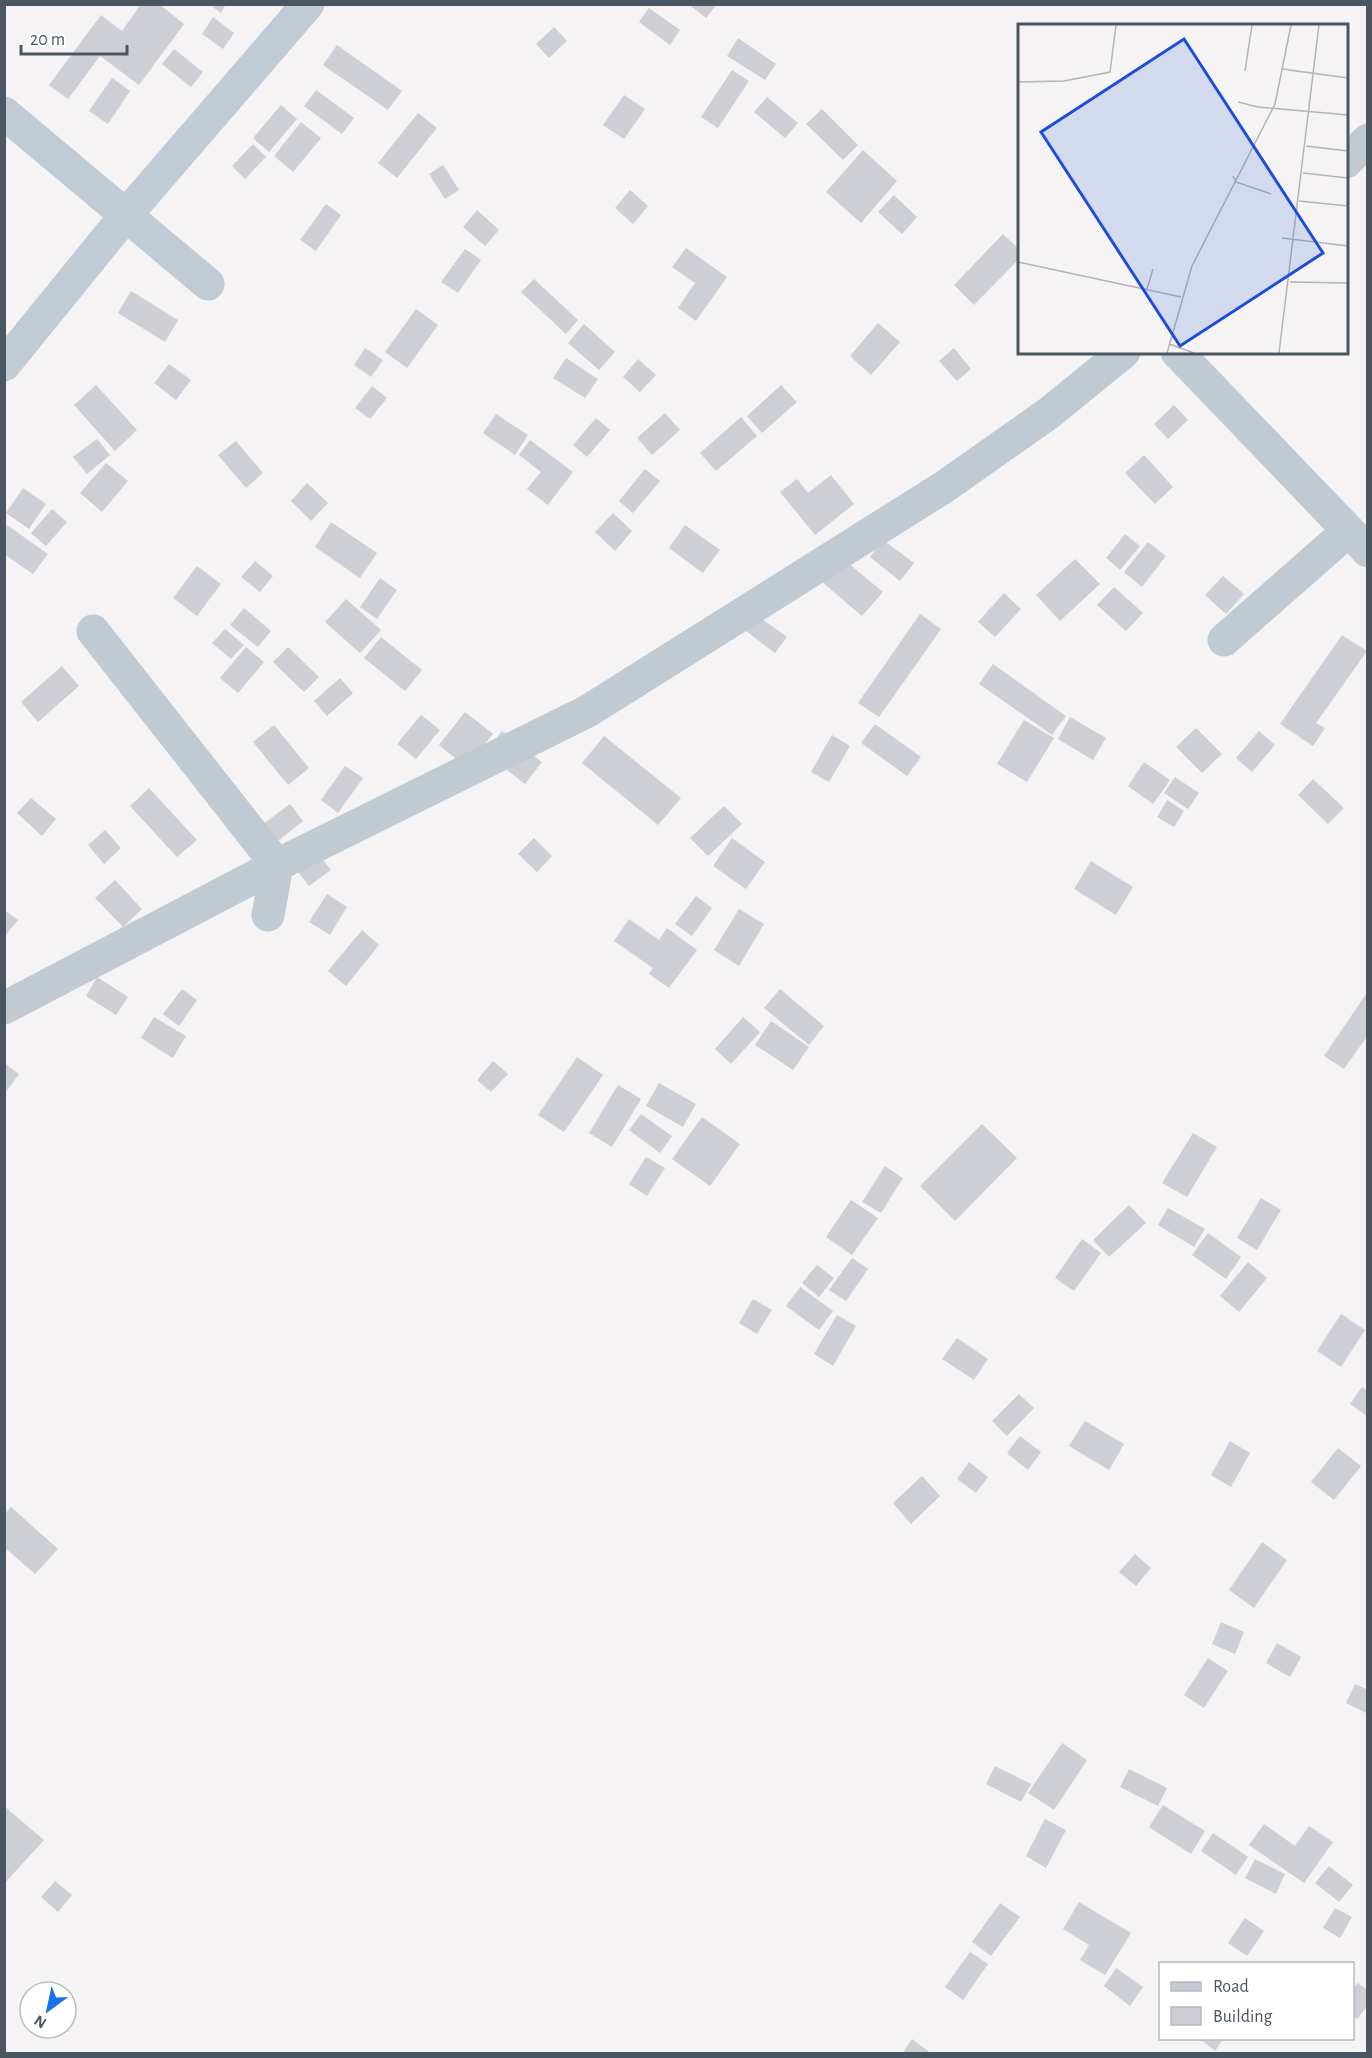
<svg xmlns="http://www.w3.org/2000/svg" width="1372" height="2058" viewBox="0 0 1372 2058" font-family="'Alegreya Sans',sans-serif">
  <rect width="100%" height="100%" fill="#f5f3f3"/>
  <g fill="#cdcfd5">
    <polygon points="141,4 159,4 184,24 139,85 100,56 68,99 49,85 101,15 122,31"/>
    <polygon points="209,4 226,4 221,13"/>
    <polygon points="693,4 717,4 706,18 691,6"/>
    <polygon points="649,8 680,30 670,45 639,22"/>
    <polygon points="213,17 234,33 223,49 202,34"/>
    <polygon points="554,27 567,41 549,58 536,44"/>
    <polygon points="738,38 776,64 765,80 727,56"/>
    <polygon points="337,45 402,91 388,110 323,65"/>
    <polygon points="174,49 203,72 191,87 162,64"/>
    <polygon points="732,70 749,81 718,128 701,117"/>
    <polygon points="112,78 130,91 108,124 89,111"/>
    <polygon points="316,90 354,118 342,134 304,106"/>
    <polygon points="624,95 645,109 624,139 603,125"/>
    <polygon points="767,97 798,123 785,138 754,112"/>
    <polygon points="281,105 297,119 269,152 253,138"/>
    <polygon points="822,109 858,145 843,160 806,124"/>
    <polygon points="418,113 437,128 397,178 378,163"/>
    <polygon points="301,122 321,138 293,172 274,156"/>
    <polygon points="253,144 266,157 245,179 232,166"/>
    <polygon points="863,150 897,181 861,223 826,192"/>
    <polygon points="443,165 459,190 445,199 429,174"/>
    <polygon points="630,190 648,206 633,224 615,208"/>
    <polygon points="894,195 917,217 902,234 878,212"/>
    <polygon points="326,204 341,215 316,251 300,240"/>
    <polygon points="477,210 499,230 485,246 463,227"/>
    <polygon points="1003,234 1020,250 1020,258 974,305 954,285"/>
    <polygon points="686,248 727,277 696,321 678,308 695,283 672,267"/>
    <polygon points="465,249 481,260 458,293 441,282"/>
    <polygon points="534,279 578,320 566,334 521,292"/>
    <polygon points="131,291 178,320 165,342 118,313"/>
    <polygon points="416,309 438,325 407,368 385,352"/>
    <polygon points="878,323 900,342 871,375 850,356"/>
    <polygon points="584,324 615,352 599,370 568,343"/>
    <polygon points="365,348 383,360 371,377 354,365"/>
    <polygon points="954,348 971,369 957,381 939,361"/>
    <polygon points="566,358 598,379 585,398 553,378"/>
    <polygon points="638,359 656,375 640,392 623,377"/>
    <polygon points="169,364 191,380 176,400 154,383"/>
    <polygon points="96,385 137,430 115,451 74,405"/>
    <polygon points="781,385 797,402 762,433 747,416"/>
    <polygon points="372,386 387,398 370,419 355,408"/>
    <polygon points="1174,405 1188,420 1168,439 1154,424"/>
    <polygon points="665,413 680,430 652,455 637,438"/>
    <polygon points="496,414 528,435 515,455 483,433"/>
    <polygon points="741,417 757,436 716,471 700,453"/>
    <polygon points="596,418 610,430 587,457 573,445"/>
    <polygon points="97,439 110,455 87,474 73,457"/>
    <polygon points="530,440 573,472 548,505 527,489 541,472 519,455"/>
    <polygon points="236,441 263,473 246,488 218,455"/>
    <polygon points="1144,455 1173,487 1155,504 1125,473"/>
    <polygon points="106,463 128,481 102,512 80,493"/>
    <polygon points="645,469 660,481 633,513 619,501"/>
    <polygon points="831,475 854,504 815,535 780,492 797,479 808,493"/>
    <polygon points="307,483 328,503 311,521 291,501"/>
    <polygon points="23,488 46,504 29,529 6,513"/>
    <polygon points="52,509 67,522 46,546 31,533"/>
    <polygon points="613,513 632,531 615,551 595,532"/>
    <polygon points="331,522 377,553 360,578 315,547"/>
    <polygon points="4,523 48,554 33,574 4,554"/>
    <polygon points="685,525 720,550 703,573 669,548"/>
    <polygon points="1125,534 1140,546 1120,570 1106,558"/>
    <polygon points="883,540 914,563 900,581 870,557"/>
    <polygon points="1148,542 1166,556 1142,587 1124,572"/>
    <polygon points="842,558 883,592 862,616 822,582"/>
    <polygon points="1075,559 1100,584 1060,621 1036,595"/>
    <polygon points="255,561 273,576 260,592 241,577"/>
    <polygon points="197,566 221,584 197,616 173,598"/>
    <polygon points="1223,576 1244,594 1226,614 1205,595"/>
    <polygon points="380,578 397,590 377,619 360,607"/>
    <polygon points="1114,587 1143,613 1126,631 1097,605"/>
    <polygon points="1004,593 1021,609 995,637 978,622"/>
    <polygon points="346,599 381,630 360,653 325,622"/>
    <polygon points="244,608 271,631 258,647 230,625"/>
    <polygon points="920,614 941,629 879,717 858,703"/>
    <polygon points="758,616 787,637 775,653 746,631"/>
    <polygon points="225,629 244,645 231,659 212,643"/>
    <polygon points="1342,635 1367,651 1316,723 1325,728 1313,746 1280,724"/>
    <polygon points="381,637 422,670 405,691 364,658"/>
    <polygon points="246,647 264,662 238,693 220,678"/>
    <polygon points="288,647 319,677 304,692 273,662"/>
    <polygon points="993,664 1066,716 1052,735 979,684"/>
    <polygon points="62,666 79,686 38,722 21,702"/>
    <polygon points="340,678 353,693 327,716 314,701"/>
    <polygon points="465,712 493,734 466,767 439,745"/>
    <polygon points="421,715 440,730 416,759 397,744"/>
    <polygon points="1070,717 1106,738 1093,760 1058,739"/>
    <polygon points="1024,720 1054,738 1027,782 997,764"/>
    <polygon points="875,724 921,757 907,776 861,743"/>
    <polygon points="274,725 309,768 288,785 253,742"/>
    <polygon points="1196,728 1222,754 1202,773 1176,747"/>
    <polygon points="502,731 542,762 525,784 485,753"/>
    <polygon points="1259,731 1275,745 1252,772 1236,758"/>
    <polygon points="832,735 850,746 829,782 811,772"/>
    <polygon points="604,736 681,798 658,825 582,763"/>
    <polygon points="1144,762 1170,780 1153,804 1128,786"/>
    <polygon points="345,766 363,778 338,813 321,800"/>
    <polygon points="1175,777 1199,793 1188,809 1164,793"/>
    <polygon points="1313,779 1344,808 1328,824 1298,795"/>
    <polygon points="149,788 197,840 177,857 130,806"/>
    <polygon points="31,798 56,819 42,836 17,813"/>
    <polygon points="1167,800 1184,811 1174,827 1157,817"/>
    <polygon points="290,804 303,821 273,845 259,827"/>
    <polygon points="724,806 742,824 708,856 690,838"/>
    <polygon points="105,830 121,848 104,864 88,845"/>
    <polygon points="534,838 552,856 537,872 518,854"/>
    <polygon points="732,838 765,862 746,889 713,866"/>
    <polygon points="313,848 331,870 309,886 292,864"/>
    <polygon points="1091,861 1133,887 1116,915 1074,889"/>
    <polygon points="115,880 142,909 123,927 95,898"/>
    <polygon points="327,894 347,907 330,935 309,922"/>
    <polygon points="696,896 712,908 692,936 675,924"/>
    <polygon points="739,909 764,924 739,966 714,950"/>
    <polygon points="4,910 18,920 4,937"/>
    <polygon points="629,919 659,940 667,928 697,950 669,988 649,974 653,968 614,941"/>
    <polygon points="362,930 379,945 346,986 328,971"/>
    <polygon points="97,977 128,997 116,1015 86,996"/>
    <polygon points="182,989 197,1000 179,1026 163,1014"/>
    <polygon points="780,989 824,1026 809,1045 764,1008"/>
    <polygon points="1368,991 1368,1035 1344,1069 1324,1056"/>
    <polygon points="154,1017 186,1036 173,1058 141,1038"/>
    <polygon points="743,1017 760,1032 731,1064 715,1049"/>
    <polygon points="771,1021 809,1047 793,1070 755,1045"/>
    <polygon points="577,1057 603,1075 564,1132 538,1115"/>
    <polygon points="493,1061 508,1074 491,1092 477,1080"/>
    <polygon points="4,1063 19,1074 6,1092 4,1091"/>
    <polygon points="659,1083 696,1104 683,1127 646,1106"/>
    <polygon points="618,1085 641,1099 612,1147 589,1133"/>
    <polygon points="641,1114 672,1136 660,1153 629,1130"/>
    <polygon points="702,1117 740,1144 710,1186 672,1159"/>
    <polygon points="982,1124 1017,1158 955,1221 920,1186"/>
    <polygon points="1193,1133 1217,1147 1187,1197 1162,1183"/>
    <polygon points="646,1157 665,1168 647,1196 629,1184"/>
    <polygon points="885,1166 903,1178 881,1213 862,1202"/>
    <polygon points="1261,1198 1281,1210 1257,1250 1237,1238"/>
    <polygon points="851,1200 878,1218 852,1255 826,1237"/>
    <polygon points="1129,1205 1146,1223 1109,1257 1093,1240"/>
    <polygon points="1168,1208 1205,1229 1194,1247 1158,1225"/>
    <polygon points="1208,1233 1241,1257 1226,1279 1192,1255"/>
    <polygon points="1082,1239 1101,1253 1074,1291 1055,1278"/>
    <polygon points="852,1258 868,1269 846,1301 829,1290"/>
    <polygon points="1248,1262 1267,1278 1239,1312 1220,1296"/>
    <polygon points="817,1265 834,1278 819,1297 802,1283"/>
    <polygon points="800,1287 833,1311 819,1330 786,1306"/>
    <polygon points="753,1299 772,1310 757,1334 739,1323"/>
    <polygon points="1341,1314 1365,1330 1341,1367 1317,1351"/>
    <polygon points="837,1315 856,1326 833,1366 814,1354"/>
    <polygon points="957,1338 988,1359 974,1380 942,1359"/>
    <polygon points="1362,1387 1368,1391 1368,1417 1350,1404"/>
    <polygon points="1019,1394 1034,1408 1007,1436 992,1421"/>
    <polygon points="1085,1421 1124,1444 1109,1470 1069,1446"/>
    <polygon points="1020,1436 1041,1452 1028,1470 1007,1453"/>
    <polygon points="1230,1441 1250,1453 1231,1487 1211,1475"/>
    <polygon points="1338,1448 1361,1466 1334,1500 1311,1482"/>
    <polygon points="969,1462 988,1477 976,1493 957,1479"/>
    <polygon points="922,1476 940,1496 911,1524 893,1503"/>
    <polygon points="11,1507 58,1549 35,1574 4,1547 4,1515"/>
    <polygon points="1262,1542 1287,1560 1254,1608 1229,1590"/>
    <polygon points="1135,1554 1151,1568 1136,1586 1119,1572"/>
    <polygon points="1221,1622 1244,1632 1235,1654 1212,1644"/>
    <polygon points="1277,1643 1301,1657 1290,1677 1266,1663"/>
    <polygon points="1208,1658 1228,1671 1204,1708 1184,1695"/>
    <polygon points="1355,1684 1368,1690 1368,1714 1346,1703"/>
    <polygon points="1062,1743 1087,1760 1054,1810 1028,1793"/>
    <polygon points="995,1766 1031,1784 1021,1802 986,1784"/>
    <polygon points="1129,1769 1167,1788 1158,1806 1120,1787"/>
    <polygon points="1163,1805 1205,1831 1191,1854 1149,1827"/>
    <polygon points="4,1806 44,1840 4,1884"/>
    <polygon points="1045,1819 1066,1830 1046,1868 1026,1856"/>
    <polygon points="1264,1824 1295,1846 1309,1826 1333,1842 1304,1883 1249,1845"/>
    <polygon points="1213,1833 1248,1857 1236,1875 1201,1851"/>
    <polygon points="1255,1859 1285,1874 1276,1894 1245,1878"/>
    <polygon points="1329,1866 1353,1885 1339,1902 1315,1883"/>
    <polygon points="55,1881 72,1895 58,1912 41,1897"/>
    <polygon points="1079,1902 1131,1933 1105,1975 1080,1960 1089,1945 1063,1929"/>
    <polygon points="1000,1903 1020,1917 991,1956 972,1942"/>
    <polygon points="1335,1908 1352,1917 1340,1938 1323,1928"/>
    <polygon points="1245,1918 1264,1931 1247,1956 1228,1943"/>
    <polygon points="970,1952 988,1964 963,2000 945,1987"/>
    <polygon points="1116,1968 1143,1987 1130,2006 1104,1986"/>
    <polygon points="1358,1983 1368,1990 1368,2005 1357,2019 1352,2016 1352,1990"/>
    <polygon points="1199,2038 1224,2038 1215,2051"/>
    <polygon points="912,2039 932,2054 902,2054"/>
  </g>
  <g fill="none" stroke-linecap="round" stroke-linejoin="round">
    <g stroke="#c1cad2" stroke-width="33">
      <polyline points="1346,162 1368,140"/>
      <polyline points="1177,352 1368,551"/>
      <polyline points="93,631 277,865 268,915"/>
      <polyline points="1224,640 1348,531"/>
      <polyline points="4,1008 277,865 588,711 944,487 1049,413 1124,352"/>
    </g>
    <g stroke="#c1cbd6" stroke-width="33">
      <polyline points="4,113 208,284"/>
      <polyline points="4,365 126,215 308,4"/>
    </g>
  </g>
  <g transform="translate(1018 24)">
    <rect width="330" height="330" fill="#f5f3f3"/>
    <path fill="none" stroke="#b1b4b9" stroke-width="1.5" d="M 264,45 L 330,54M 227,47 L 234,1M 0,58 L 46,57 L 92,48 L 98,1M 220,78 L 240,83 L 330,91M 288,122 L 330,127M 285,149 L 330,154M 215,152 L 218,158 L 253,170M 281,177 L 330,182M 264,214 L 330,222M 0,238 L 163,273M 272,258 L 330,259M 129,265 L 135,245M 151,320 L 176,329M 149,329 L 174,242 L 257,80 L 273,1M 261,329 L 301,1"/>
    <path fill="#1d4ed8" fill-opacity="0.15" stroke="#1d4ed8" stroke-width="3" d="M 166,15 L 305,229 L 162,322 L 23,108 Z"/>
    <rect width="330" height="330" fill="none" stroke="#4a5661" stroke-width="3"/>
  </g>
  <rect width="1372" height="2058" fill="none" stroke="#4a5661" stroke-width="12"/>
  <rect x="1159" y="1962" width="195" height="78" fill="#ffffff" stroke="#b7bbc0" stroke-width="1.5"/>
  <rect x="1171" y="1982" width="30" height="9" fill="#c1cbd6" stroke="#b7bbc0" stroke-width="1.5"/>
  <text x="1213" y="1992" font-size="18" fill="#4a5661">Road</text>
  <rect x="1171" y="2007" width="30" height="18" fill="#cdcfd5" stroke="#b7bbc0" stroke-width="1.5"/>
  <text x="1213" y="2022" font-size="18" fill="#4a5661">Building</text>
  <g transform="translate(48 2010) rotate(213)"><circle r="28" fill="#ffffff" stroke="#b7bbc0" stroke-width="1.5"/>
  <path d="M0-4.5L10 22L0 15L-10 22Z" fill="#1a73e8"/>
  <text y="-9" font-size="16" font-weight="bold" text-anchor="middle" fill="#4a5661">N</text>
  </g>
  <path d="M21 45v9h106v-9" fill="none" stroke="#4a5661" stroke-width="3"/>
  <text x="30" y="45" font-size="18" fill="#4a5661" stroke="#ffffff" stroke-width="4.5" paint-order="stroke">20 m</text>
</svg>
